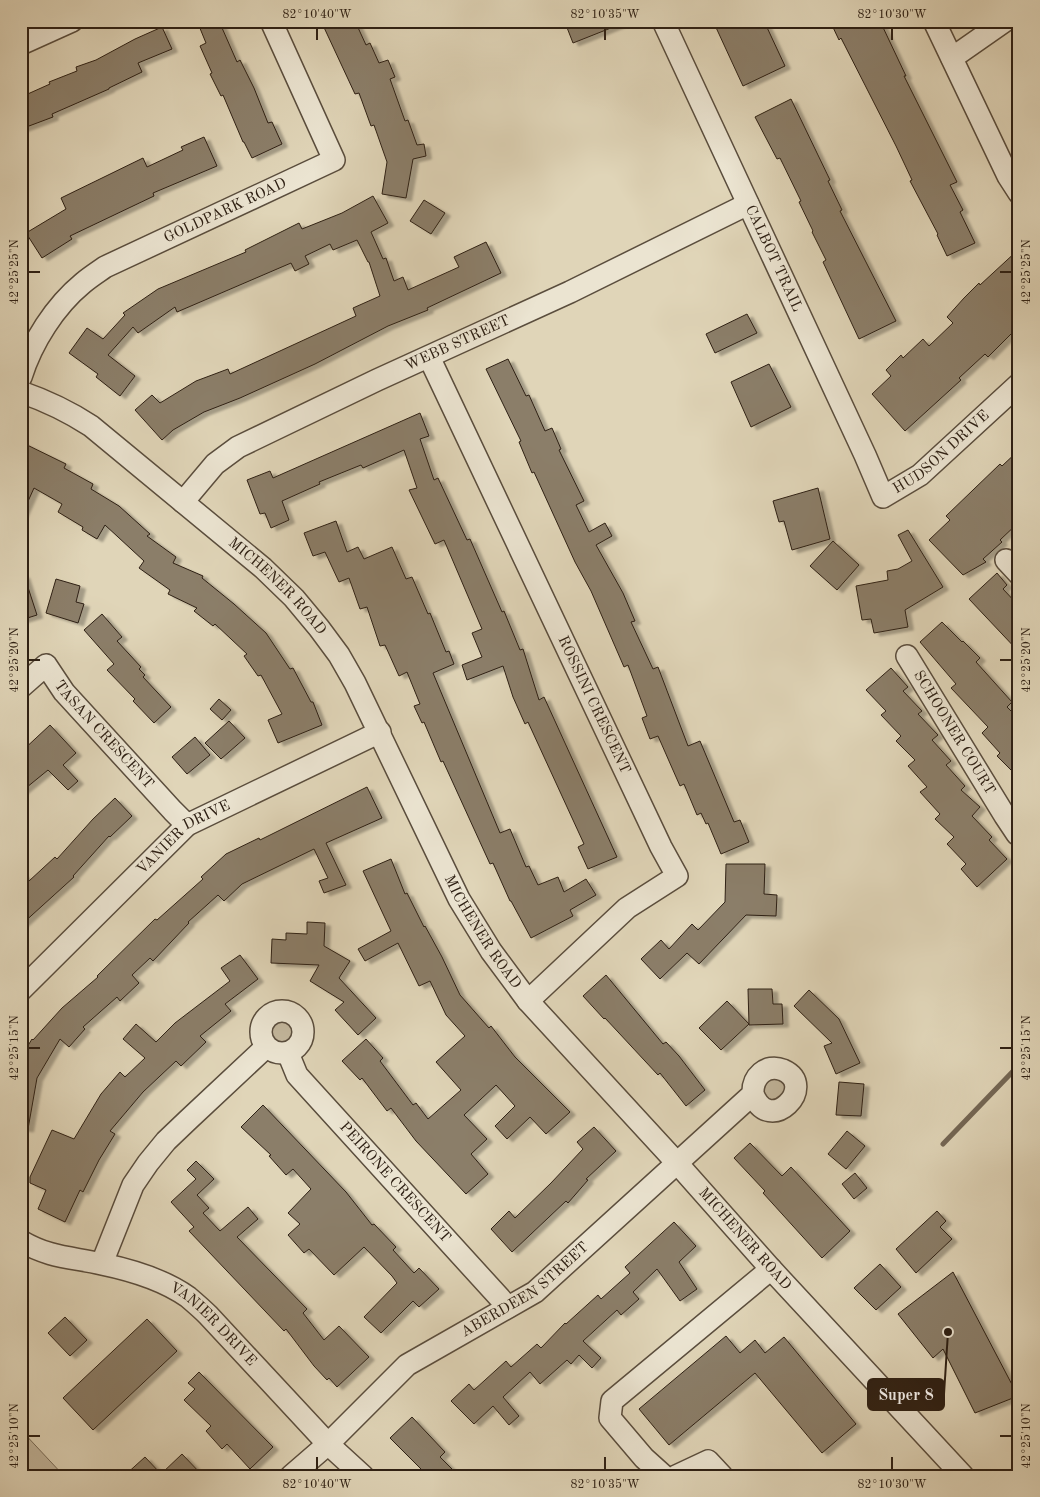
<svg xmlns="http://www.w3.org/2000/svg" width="1040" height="1497" viewBox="0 0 1040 1497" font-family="'Old Standard TT',serif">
  <defs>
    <filter id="shadow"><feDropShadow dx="5.5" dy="3" stdDeviation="1" flood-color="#0004"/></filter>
  </defs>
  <rect width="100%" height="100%" fill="#e0d5b8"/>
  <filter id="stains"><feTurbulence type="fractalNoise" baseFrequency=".004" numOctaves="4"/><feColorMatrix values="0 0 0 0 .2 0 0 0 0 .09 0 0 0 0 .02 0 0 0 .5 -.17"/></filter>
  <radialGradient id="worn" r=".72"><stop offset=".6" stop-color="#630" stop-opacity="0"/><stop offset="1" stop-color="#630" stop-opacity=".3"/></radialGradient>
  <g fill="#c2b69c" stroke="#786b58">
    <circle cx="283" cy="1031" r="12"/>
    <circle cx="774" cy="1089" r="11"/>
    <polygon points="21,1430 64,1476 21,1476"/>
  </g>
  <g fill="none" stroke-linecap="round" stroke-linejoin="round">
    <polyline stroke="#746755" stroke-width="5" points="943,1144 1019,1065"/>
  </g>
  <g fill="#8b7e69" stroke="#2e2014" filter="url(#shadow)">
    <polygon points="197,21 219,21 237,62 240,60 254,88 268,123 272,122 282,144 252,158 244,142 243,142 223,95 221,96 210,74 212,73 200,46 206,43"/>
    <polygon points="321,21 355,21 366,45 370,43 379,63 388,60 395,77 390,79 405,121 408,120 417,145 424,144 426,156 413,159 406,198 382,194 387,162 374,125 371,126 359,93 355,94"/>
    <polygon points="574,21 626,21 626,22 573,43 566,25"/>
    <polygon points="713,21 764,21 785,66 743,86"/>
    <polygon points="830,21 880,21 906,76 904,76 957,182 950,185 963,210 960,212 975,243 947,256 937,235 938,234 910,181 912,180 896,146 841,38 839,40"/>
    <polygon points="162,27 172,49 138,63 142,72 109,88 109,89 52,114 53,117 21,129 21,97 50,84 49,82 77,71 76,67 96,60 135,39"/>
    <polygon points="791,99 830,180 828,181 842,210 840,211 896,321 859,339 823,262 826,260 812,232 813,231 799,202 801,201 780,158 777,159 755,117"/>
    <polygon points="204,137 217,166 153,193 154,196 70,236 72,239 42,258 26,233 66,209 61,198 143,158 147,167 183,150 181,147"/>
    <polygon points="373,196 388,223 371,232 383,259 386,258 394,281 403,277 408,290 459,267 454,257 486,242 501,273 427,308 428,310 388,326 315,364 240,398 204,412 173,430 162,440 135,410 152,395 160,403 196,381 228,369 230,374 356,316 353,308 380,296 369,262 368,262 357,240 333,250 330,244 305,256 309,264 295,271 291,263 177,312 175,307 138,333 133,327 108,355 135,376 120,396 96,377 98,374 69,353 87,328 103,339 125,315 123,313 158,289 246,252 245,250 299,223 302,229 342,213"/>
    <polygon points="424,200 445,213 431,234 410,221"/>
    <polygon points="1019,249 1019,326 988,357 985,354 959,378 961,380 905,431 872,394 891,376 886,370 901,355 903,358 923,339 929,346 953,323 947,317 964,298 979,283 980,285"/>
    <polygon points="747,314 757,333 715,353 706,334"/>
    <polygon points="508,359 526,396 529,395 545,431 552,428 561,449 559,450 584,501 576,505 589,532 605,523 612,536 596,545 623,593 635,621 631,622 653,669 658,667 688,746 700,741 734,822 740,820 749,842 721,854 708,823 706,824 701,813 697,815 684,784 680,786 658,736 650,739 642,718 647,716 628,665 624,667 591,591 575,562 534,472 532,473 519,442 521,441 486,369"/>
    <polygon points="769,364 791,407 751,427 731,382"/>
    <polygon points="420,413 429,436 420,439 434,480 438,478 467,540 470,539 502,612 504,611 520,650 523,649 539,700 544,697 617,857 588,869 578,847 584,844 528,722 525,724 513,697 503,666 467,680 462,665 482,657 472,633 482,629 444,540 435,544 409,490 417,488 404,450 363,468 361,465 319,482 320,484 282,501 289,520 271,528 265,513 260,514 247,480 270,471 273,478"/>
    <polygon points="21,442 66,464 64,468 93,484 91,489 119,506 150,534 147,536 176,557 173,563 203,576 202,578 234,604 266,633 290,669 293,668 311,702 313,702 322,725 278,743 268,720 282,714 261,675 258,676 244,656 247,654 215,624 213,626 194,611 197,608 168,594 170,590 139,568 144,561 105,525 97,539 82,530 83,527 58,512 62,504 34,488 21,517"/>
    <polygon points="1019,450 1019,522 1000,540 1002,542 983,559 986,562 963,575 929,540 950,520 946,516 1000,464 1002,466"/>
    <polygon points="818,488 830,539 792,550 784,521 779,522 773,501"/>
    <polygon points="336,521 347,552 358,547 364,559 392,547 406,579 412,577 428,614 430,613 446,652 449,651 454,664 433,673 500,833 510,829 526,867 529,866 538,885 558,877 564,892 586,879 596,895 570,910 573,916 531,938 511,901 510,901 493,863 490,864 443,761 441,762 424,722 422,723 414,706 420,704 407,672 399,676 385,645 380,646 367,607 360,609 349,578 339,582 325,552 313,556 304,533"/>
    <polygon points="908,530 943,587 905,610 908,627 874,633 871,619 862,620 856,586 888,580 887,571 898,569 912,561 898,535"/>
    <polygon points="833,541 859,565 837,590 810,566"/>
    <polygon points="997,573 1007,585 1003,589 1019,606 1019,652 969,599"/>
    <polygon points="24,575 37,615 21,620 21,576"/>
    <polygon points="56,579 80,586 76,602 84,604 78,623 46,613"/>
    <polygon points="102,614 122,637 117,641 141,667 139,669 145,675 143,677 171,707 154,723 133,701 135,699 107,670 114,664 84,630"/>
    <polygon points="942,622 962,642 963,641 980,658 976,662 1012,702 1007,707 1019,719 1019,778 997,756 1000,753 982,733 988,727 951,688 956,684 920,642"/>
    <polygon points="891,668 908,687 903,691 922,711 918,714 938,735 932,740 951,761 946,765 965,786 961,790 980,807 972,816 992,837 989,840 1007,859 977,887 961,869 966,864 947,844 954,837 935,819 940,814 920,792 927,787 908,766 915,760 896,741 901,736 881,715 886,711 866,690"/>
    <polygon points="219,699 231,710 222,720 210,709"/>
    <polygon points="229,721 245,738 221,759 205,743"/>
    <polygon points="50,725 76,753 63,765 78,781 68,790 48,770 21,792 21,752"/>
    <polygon points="195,737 210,755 187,774 172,757"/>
    <polygon points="367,787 382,818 326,843 346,885 324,893 319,881 328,878 314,849 242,884 224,901 218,895 188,922 189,923 153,961 150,958 132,975 139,983 120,1001 117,997 83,1027 85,1029 69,1047 60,1039 37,1078 28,1129 21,1128 21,1057 32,1039 33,1040 62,1008 98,977 97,976 155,919 157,920 203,879 201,877 226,854 259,838 260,840"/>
    <polygon points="115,798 132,816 110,837 109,836 73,876 74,877 21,925 21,873 29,881 55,857 57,859 93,819"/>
    <polygon points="391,859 405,894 407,893 424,927 425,926 442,957 460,995 489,1028 491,1026 515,1057 570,1112 546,1134 530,1117 507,1139 495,1126 515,1106 496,1085 464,1115 487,1139 471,1154 488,1174 466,1194 416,1141 391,1108 387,1111 362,1078 360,1080 342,1061 366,1039 383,1058 380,1061 413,1105 416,1103 428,1119 461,1090 436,1062 465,1036 446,1015 430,981 419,986 398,943 365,961 358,949 391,931 363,871"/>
    <polygon points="726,864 765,864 764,894 777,895 776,916 746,915 699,964 687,953 660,979 641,959 661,940 669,949 692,924 698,930 725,902"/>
    <polygon points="307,922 325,923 324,946 350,961 339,978 376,1018 358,1035 335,1010 344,1002 310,981 319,965 271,963 272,939 286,940 286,933 307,934"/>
    <polygon points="240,955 258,979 225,1004 231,1011 200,1036 206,1042 181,1066 176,1061 143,1092 110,1131 115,1134 99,1160 83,1192 80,1190 65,1222 38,1209 46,1190 30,1183 30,1177 52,1130 74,1139 101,1094 120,1072 125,1077 145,1058 123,1039 136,1024 156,1042 175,1023 230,981 221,968"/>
    <polygon points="606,975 663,1044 666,1042 679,1056 705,1090 686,1106 660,1073 658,1075 605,1018 604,1019 583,996"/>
    <polygon points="748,989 772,989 773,1004 782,1004 783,1024 749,1025"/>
    <polygon points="809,990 839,1019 860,1063 836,1074 824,1046 832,1043 794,1006"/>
    <polygon points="727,1001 749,1024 721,1050 699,1028"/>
    <polygon points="839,1082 864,1084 861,1116 836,1115"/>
    <polygon points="263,1105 346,1192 372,1225 374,1224 396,1247 393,1250 414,1273 419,1268 439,1289 419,1307 413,1301 381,1333 364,1317 397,1283 392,1276 364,1247 334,1275 309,1249 304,1253 288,1235 300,1224 288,1213 311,1189 293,1169 286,1175 269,1156 271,1155 241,1127"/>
    <polygon points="594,1127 616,1151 586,1179 588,1180 568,1203 566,1201 512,1252 491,1229 509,1211 515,1218 551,1183 583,1149 577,1142"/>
    <polygon points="847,1131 865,1146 846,1169 828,1154"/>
    <polygon points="750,1143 782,1176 791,1167 850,1231 822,1258 763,1193 765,1191 734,1158"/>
    <polygon points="196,1161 214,1179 197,1195 209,1208 203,1213 220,1231 248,1207 258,1219 237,1237 307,1309 303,1313 324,1340 339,1326 369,1357 337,1387 329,1378 327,1380 314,1366 286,1329 284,1331 189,1231 194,1227 171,1202 196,1179 187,1170"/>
    <polygon points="855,1173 867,1188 854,1199 842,1184"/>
    <polygon points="937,1211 946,1221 940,1227 952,1239 916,1273 896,1249"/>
    <polygon points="674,1222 696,1246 679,1262 697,1289 680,1301 657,1269 633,1292 639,1299 621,1315 617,1310 583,1341 601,1358 592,1368 579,1355 571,1364 567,1360 540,1384 530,1372 503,1397 519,1416 509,1425 493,1406 474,1424 451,1401 469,1384 474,1390 506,1361 511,1367 537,1344 541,1348 565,1323 566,1324 598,1295 601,1299 630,1273 625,1267"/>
    <polygon points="880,1264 901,1287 876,1310 854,1288"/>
    <polygon points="953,1272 1018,1396 975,1413 943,1349 933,1358 898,1314"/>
    <polygon points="65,1317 87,1340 70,1356 48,1333"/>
    <polygon points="147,1319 177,1351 93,1430 63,1398"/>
    <polygon points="726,1336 740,1353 755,1340 765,1353 784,1337 856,1424 822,1453 755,1373 669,1445 639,1409"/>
    <polygon points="199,1372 273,1447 250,1469 227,1444 222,1449 206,1431 211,1426 184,1400 195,1389 188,1383"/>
    <polygon points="412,1417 445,1452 440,1457 459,1476 428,1476 390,1438"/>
    <polygon points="182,1454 203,1476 124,1476 145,1457 161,1474"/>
  </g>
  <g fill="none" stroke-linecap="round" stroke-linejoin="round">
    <defs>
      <g id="minor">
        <path id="s1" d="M 663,21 L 865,455 L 883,497 L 920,475 L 1019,384"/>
        <polyline points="934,21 1008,176 1019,193"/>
        <polyline points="21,44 72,21"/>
        <polyline points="952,58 1005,21"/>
        <path id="s2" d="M 429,357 L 661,847 L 677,876 L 627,908 L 528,1001"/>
        <path id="s3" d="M 21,377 C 32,342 55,306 83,283 C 90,277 98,272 105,267 L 334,160 L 271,21"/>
        <path id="s4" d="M 21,392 C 47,401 68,411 91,426 L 263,568 L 294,598 L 319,628 L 339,655 L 355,683 L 459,899 L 491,951 L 528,1001 L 677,1163 L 771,1269 L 963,1476"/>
        <path id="s5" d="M 183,502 L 215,464 L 238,447 L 377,380 L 570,292 L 748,204"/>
        <polyline points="1006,560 1019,574"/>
        <path id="s6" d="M 907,656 L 1005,816 L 1017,834 L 1019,834"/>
        <path id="s7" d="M 21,687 L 46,665 L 64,692 L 173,811 L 187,825"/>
        <path id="s8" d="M 21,990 L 187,825 L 380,732"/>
        <circle cx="282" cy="1032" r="21"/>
        <path id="s9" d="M 288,1053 L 297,1075 L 508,1307"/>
        <path id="s10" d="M 21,1241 C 50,1258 71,1257 102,1264 C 131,1270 164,1280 188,1297 C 195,1303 202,1309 208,1315 L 328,1444 L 363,1476"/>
        <polyline points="102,1263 133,1185 148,1163 166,1141 188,1120 266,1047"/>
        <path id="s11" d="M 291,1476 L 328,1444 L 407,1365 L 535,1292 L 753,1094 C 752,1077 766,1063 783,1070 C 819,1086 769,1137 753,1094"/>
        <polyline points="664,1476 644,1458 610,1418 612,1401 771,1269"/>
        <polyline points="676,1476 708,1461 722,1476"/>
      </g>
    </defs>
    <use href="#minor" stroke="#5a4d3d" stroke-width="24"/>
    <use href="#minor" stroke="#ebe4d1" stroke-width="21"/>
  </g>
  <path fill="none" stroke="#2e2014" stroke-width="2" d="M 317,28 L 317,40M 605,28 L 605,40M 892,28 L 892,40M 28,272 L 40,272M 1000,272 L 1012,272M 28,660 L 40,660M 1000,660 L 1012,660M 28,1048 L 40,1048M 1000,1048 L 1012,1048M 28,1436 L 40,1436M 1000,1436 L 1012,1436M 317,1457 L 317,1470M 605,1457 L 605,1470M 892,1457 L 892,1470"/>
  <g text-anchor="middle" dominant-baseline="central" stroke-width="5" stroke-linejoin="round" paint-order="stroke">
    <g font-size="15" fill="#2e2014" stroke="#ebe4d1">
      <text stroke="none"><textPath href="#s3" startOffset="274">GOLDPARK ROAD</textPath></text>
      <text stroke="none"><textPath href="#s1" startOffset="262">CALBOT TRAIL</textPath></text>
      <text stroke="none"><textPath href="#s5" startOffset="321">WEBB STREET</textPath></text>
      <text stroke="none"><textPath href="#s1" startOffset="598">HUDSON DRIVE</textPath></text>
      <text stroke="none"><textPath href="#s4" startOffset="324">MICHENER ROAD</textPath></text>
      <text stroke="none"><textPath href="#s2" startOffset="385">ROSSINI CRESCENT</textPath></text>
      <text stroke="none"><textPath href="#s6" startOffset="90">SCHOONER COURT</textPath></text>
      <text stroke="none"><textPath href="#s7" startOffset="124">TASAN CRESCENT</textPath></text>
      <text stroke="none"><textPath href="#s8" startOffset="224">VANIER DRIVE</textPath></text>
      <text stroke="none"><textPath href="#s4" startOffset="729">MICHENER ROAD</textPath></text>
      <text stroke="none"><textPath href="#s9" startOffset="169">PEIRONE CRESCENT</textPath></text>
      <text stroke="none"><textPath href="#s4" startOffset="1134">MICHENER ROAD</textPath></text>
      <text stroke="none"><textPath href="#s11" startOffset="301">ABERDEEN STREET</textPath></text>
      <text stroke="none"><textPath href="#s10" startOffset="214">VANIER DRIVE</textPath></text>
    </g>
  </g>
  <path fill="none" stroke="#2e2014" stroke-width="2" d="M948 1332L944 1394"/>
  <circle fill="#2e2014" stroke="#ebe4d1" stroke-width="2" cx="948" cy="1332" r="5"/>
  <rect fill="#2e2014" stroke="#2e2014" stroke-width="2" x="868" y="1379" width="76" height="31" rx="5"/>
  <g font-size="16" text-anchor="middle" font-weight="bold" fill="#fff">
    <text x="906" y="1400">Super 8</text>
  </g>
  <rect width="1040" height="1497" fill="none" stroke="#e0d5b8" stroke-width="55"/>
  <rect x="28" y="28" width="984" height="1442" fill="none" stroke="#2e2014" stroke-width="2"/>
  <g font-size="12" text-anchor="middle" fill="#2e2014">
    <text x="317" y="18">82°10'40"W</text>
    <text x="605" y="18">82°10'35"W</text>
    <text x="892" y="18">82°10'30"W</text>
    <text transform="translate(14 272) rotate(-90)" y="4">42°25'25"N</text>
    <text transform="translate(1026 272) rotate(-90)" y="4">42°25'25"N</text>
    <text transform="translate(14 660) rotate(-90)" y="4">42°25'20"N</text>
    <text transform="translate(1026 660) rotate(-90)" y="4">42°25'20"N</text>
    <text transform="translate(14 1048) rotate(-90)" y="4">42°25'15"N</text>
    <text transform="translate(1026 1048) rotate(-90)" y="4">42°25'15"N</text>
    <text transform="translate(14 1436) rotate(-90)" y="4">42°25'10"N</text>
    <text transform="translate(1026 1436) rotate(-90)" y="4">42°25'10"N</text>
    <text x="317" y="1488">82°10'40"W</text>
    <text x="605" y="1488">82°10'35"W</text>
    <text x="892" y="1488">82°10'30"W</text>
  </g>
  <rect width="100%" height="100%" filter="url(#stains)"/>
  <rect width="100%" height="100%" fill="url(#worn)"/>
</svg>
